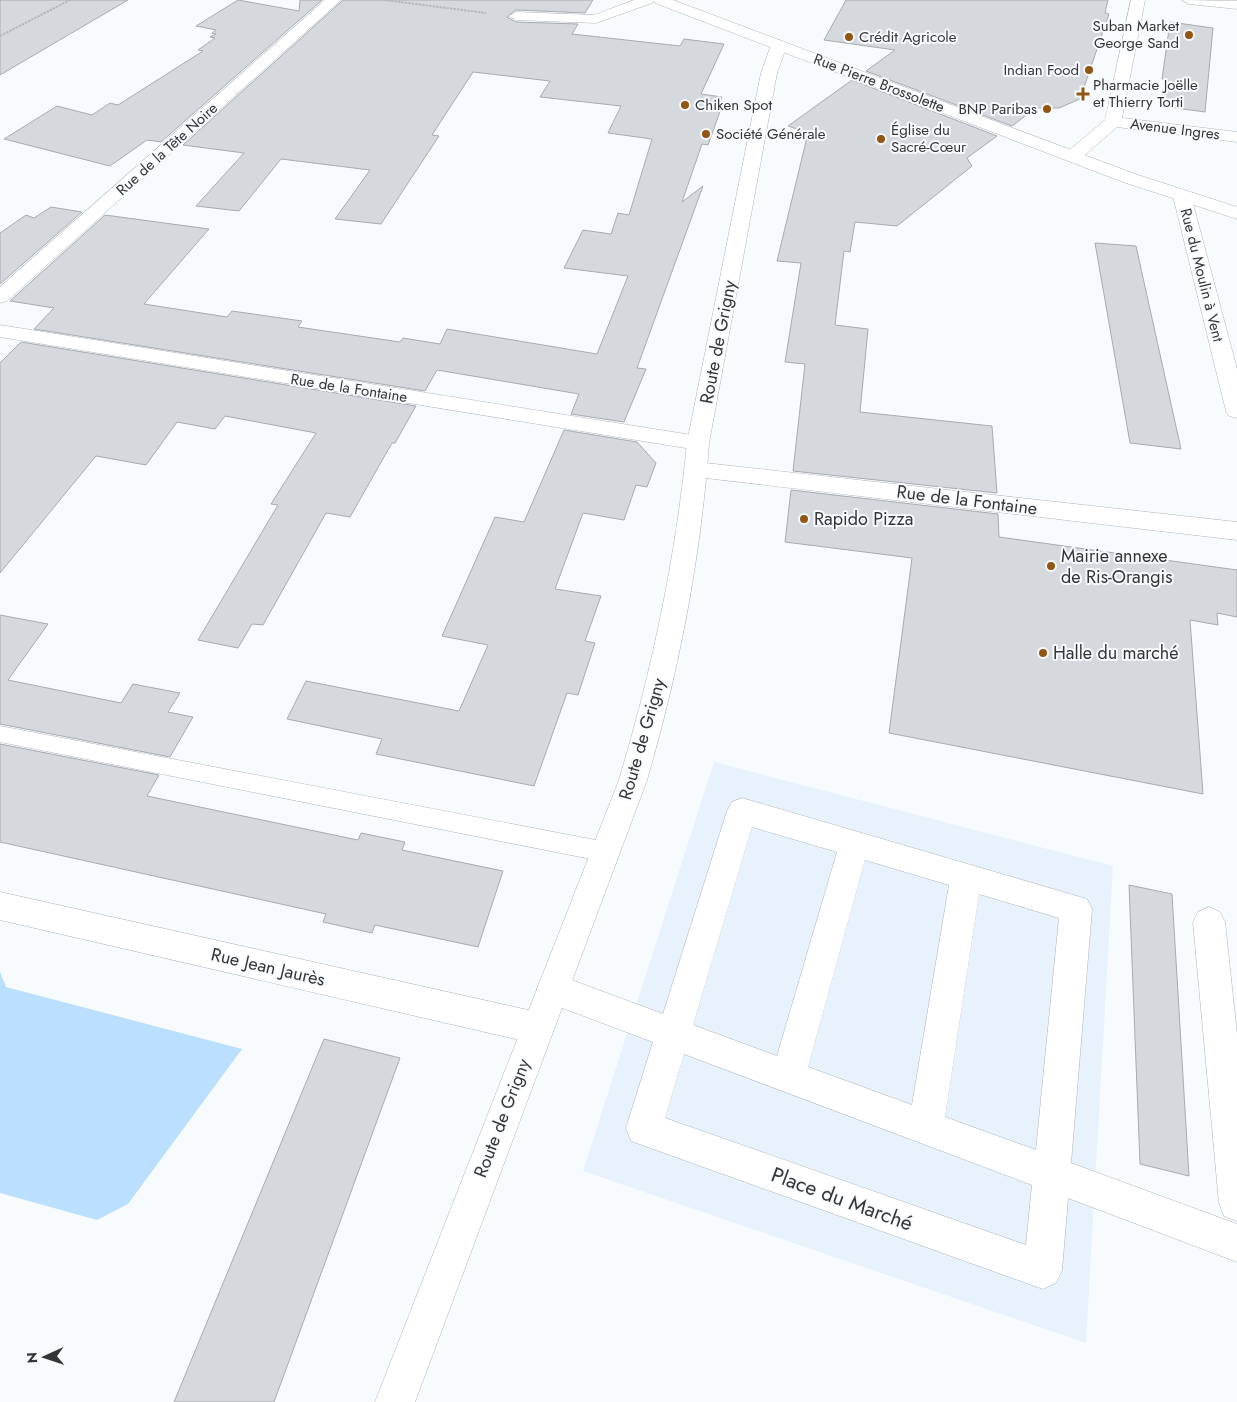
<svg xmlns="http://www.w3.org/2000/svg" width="1237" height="1402" viewBox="0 0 1237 1402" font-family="Jost,sans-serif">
  <rect width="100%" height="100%" fill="#f8fbfe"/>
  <polygon fill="#e7f2fc" points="714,762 1113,866 1086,1343 583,1171"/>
  <polygon fill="#bbdffe" points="0,972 6,987 242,1049 128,1204 97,1220 0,1193"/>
  <g fill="#d5d9dd" stroke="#a7abaf">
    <polygon points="0,0 128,0 0,75"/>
    <polygon points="238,0 299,11 300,0 322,0 161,142 147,140 110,166 4,139 57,106 92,115 110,103 118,105 203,51 198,50 215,38 210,37 216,34 212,33 216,30 196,26"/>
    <polygon points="343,0 593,0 585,13 516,10 507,17 516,22 578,24 572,34 680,46 684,39 724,44 701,94 722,97 719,105 722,106 708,145 702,144 682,202 703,186 637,368 646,369 624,422 571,414 579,394 437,370 425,391 34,329 54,308 10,301 105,215 209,229 144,304 227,317 232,311 302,321 298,327 400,342 403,338 440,344 447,329 597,354 628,276 564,268 583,230 611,234 618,213 629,215 652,139 608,133 621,106 540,97 550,81 473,72 432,135 439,136 381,224 335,219 370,170 281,159 239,211 196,206 244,153 183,145"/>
    <polygon points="846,0 1108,0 1105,13 1109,14 1080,99 1059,108 1036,108 1012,126 866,71 895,50 824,40"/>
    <polygon points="1170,22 1213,28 1205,112 1161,106 1165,79 1162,79"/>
    <polygon points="852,80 997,136 967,158 972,166 897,226 855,222 850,252 844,251 835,325 868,329 860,412 992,426 997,493 793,471 805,364 785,362 801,263 777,261 808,133 788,126"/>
    <polygon points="51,207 82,212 0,284 0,233 26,215 34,218"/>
    <polygon points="1095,243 1136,246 1181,449 1130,443"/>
    <polygon points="21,342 416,406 395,443 392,443 350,517 326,513 263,625 252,624 238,648 198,640 278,505 271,504 316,433 225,416 215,429 177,422 146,465 96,456 0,573 0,363"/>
    <polygon points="564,430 637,442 656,463 647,487 636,485 624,520 583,513 555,589 601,596 585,641 595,643 578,695 567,693 534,786 376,754 382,739 287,719 306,681 459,711 488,645 442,636 495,517 524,522"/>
    <polygon points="791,490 998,514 999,537 1237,570 1237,617 1217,613 1218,625 1190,620 1203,794 889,733 912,558 785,542"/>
    <polygon points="0,615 48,624 8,680 121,703 133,684 180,693 168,712 193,717 170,757 0,724"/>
    <polygon points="0,744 159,775 147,796 358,840 361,833 405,842 402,850 503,871 478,947 375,925 372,933 323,922 326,914 0,842"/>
    <polygon points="1129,885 1172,894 1189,1176 1140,1164"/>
    <polygon points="324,1039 400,1058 274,1402 174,1402"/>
  </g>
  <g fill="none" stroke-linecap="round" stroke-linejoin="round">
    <defs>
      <polygon id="service" points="0,726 606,842 614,845 617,852 614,859 606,862 0,742"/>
      <g id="minor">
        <polygon points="325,0 341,0 7,301 0,303 0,287"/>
        <polygon points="634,0 654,0 652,3 596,23 516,20 509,16 516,12 594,15"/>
        <polygon points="1131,0 1145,0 1122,118 1237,132 1237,142 1117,127 1079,160 1067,160 1064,156 1067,152 1105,120"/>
        <polygon points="1182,0 1237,1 1237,9 1189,4"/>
        <polygon points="1182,191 1188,192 1191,196 1237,369 1237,418 1229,416 1226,411 1173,196 1176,192"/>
        <polygon points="0,325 698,436 706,438 709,443 706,448 698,450 0,337"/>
        <polygon points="696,462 1237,522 1237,540 688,476 684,470 688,464"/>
        <path d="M 742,798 L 1087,899 L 1092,909 L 1071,1163 L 1237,1224 L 1237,1262 L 1068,1198 L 1062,1270 L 1056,1283 L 1043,1289 L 631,1141 L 626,1128 L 653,1042 L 541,1000 L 537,989 L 541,978 L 553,973 L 663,1014 L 727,811 L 732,802 ZM 752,827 L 837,852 L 777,1056 L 693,1025 ZM 865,860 L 949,885 L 912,1105 L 808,1067 ZM 979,894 L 1059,918 L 1036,1150 L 945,1117 ZM 684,1054 L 1032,1185 L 1026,1245 L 665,1118 Z"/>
        <polygon points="0,892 537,1012 549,1016 554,1028 549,1040 537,1044 0,920"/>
        <polygon points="1209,907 1220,912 1225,922 1237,1034 1237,1221 1224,1216 1219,1203 1193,922 1198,912"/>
      </g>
      <path id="tertiary" d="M 779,40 L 787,45 L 777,73 L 709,443 C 701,557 679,670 647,780 L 415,1402 L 375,1402 L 619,780 C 652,670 676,557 687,443 L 761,73 L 771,45 Z"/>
      <polygon id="secondary" points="653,0 673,0 1135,174 1237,207 1237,219 1123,182 655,3"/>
    </defs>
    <use href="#service" stroke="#b0b4b8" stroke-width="1"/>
    <use href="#minor" stroke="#b0b4b8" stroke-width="1"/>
    <use href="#tertiary" stroke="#b0b4b8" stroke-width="1"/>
    <use href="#secondary" stroke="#b0b4b8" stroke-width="1"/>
    <g stroke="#b6b9bb" stroke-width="2" stroke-dasharray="2.5 1" stroke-linecap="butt">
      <polyline points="384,0 486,13"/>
      <polyline points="0,36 70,0"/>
    </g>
    <use href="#service" fill="#fff" fill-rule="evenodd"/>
    <use href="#minor" fill="#fff" fill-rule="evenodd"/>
    <use href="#tertiary" fill="#fff" fill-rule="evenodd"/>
    <use href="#secondary" fill="#fff" fill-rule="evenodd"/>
  </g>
  <g fill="#905612" stroke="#f8fbfe" stroke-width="2">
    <circle cx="1189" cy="35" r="5"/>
    <circle cx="849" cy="37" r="5"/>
    <circle cx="1089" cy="70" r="5"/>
    <path d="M1080.5 86.5h5v5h5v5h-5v5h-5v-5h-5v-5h5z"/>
    <circle cx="685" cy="105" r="5"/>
    <circle cx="1047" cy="109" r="5"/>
    <circle cx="706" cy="134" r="5"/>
    <circle cx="881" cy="139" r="5"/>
    <circle cx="804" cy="519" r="5"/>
    <circle cx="1051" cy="566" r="5"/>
    <circle cx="1043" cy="653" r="5"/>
  </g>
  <g text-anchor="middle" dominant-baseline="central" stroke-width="4" stroke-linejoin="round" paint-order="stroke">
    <g font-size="15" fill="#333536" stroke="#f8fbfe" text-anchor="start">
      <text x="1179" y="26" text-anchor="end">Suban Market<tspan x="1179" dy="17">George Sand</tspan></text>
      <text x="859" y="37">Crédit Agricole</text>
      <text x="1079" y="70" text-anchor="end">Indian Food</text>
      <text x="1093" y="85">Pharmacie Joëlle<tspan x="1093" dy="17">et Thierry Torti</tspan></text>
      <text x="695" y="105">Chiken Spot</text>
      <text x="1037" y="109" text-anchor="end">BNP Paribas</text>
      <text x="891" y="130">Église du<tspan x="891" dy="17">Sacré-Cœur</tspan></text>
      <text x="716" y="134">Société Générale</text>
    </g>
    <g font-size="15" fill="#333536" stroke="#f8fbfe">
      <text transform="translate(879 83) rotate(21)">Rue Pierre Brossolette</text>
      <text transform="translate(1175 129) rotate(7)">Avenue Ingres</text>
      <text transform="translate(167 149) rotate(-42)">Rue de la Tête Noire</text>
      <text transform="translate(1202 275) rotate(76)">Rue du Moulin à Vent</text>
      <text transform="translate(349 388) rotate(9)">Rue de la Fontaine</text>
    </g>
    <g font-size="18" fill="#333536" stroke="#f8fbfe">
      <text transform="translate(718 342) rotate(-79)">Route de Grigny</text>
      <text transform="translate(967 500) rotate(7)">Rue de la Fontaine</text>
      <text transform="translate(642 739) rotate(-74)">Route de Grigny</text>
      <text transform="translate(268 967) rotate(13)">Rue Jean Jaurès</text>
      <text transform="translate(502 1118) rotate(-69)">Route de Grigny</text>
    </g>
    <g font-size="18" fill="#333536" stroke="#f8fbfe" text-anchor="start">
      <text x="814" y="519">Rapido Pizza</text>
      <text x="1061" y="556">Mairie annexe<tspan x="1061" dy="21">de Ris-Orangis</tspan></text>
      <text x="1053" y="653">Halle du marché</text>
    </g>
    <g font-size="21" fill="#333536" stroke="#f8fbfe">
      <text transform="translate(842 1199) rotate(20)">Place du Marché</text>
    </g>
  </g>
  <g transform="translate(45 1357) rotate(267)" stroke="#f8fbfe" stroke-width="4" paint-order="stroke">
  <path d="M0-4L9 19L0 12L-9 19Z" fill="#333536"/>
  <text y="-8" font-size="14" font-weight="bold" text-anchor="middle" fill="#333536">N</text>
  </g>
</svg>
